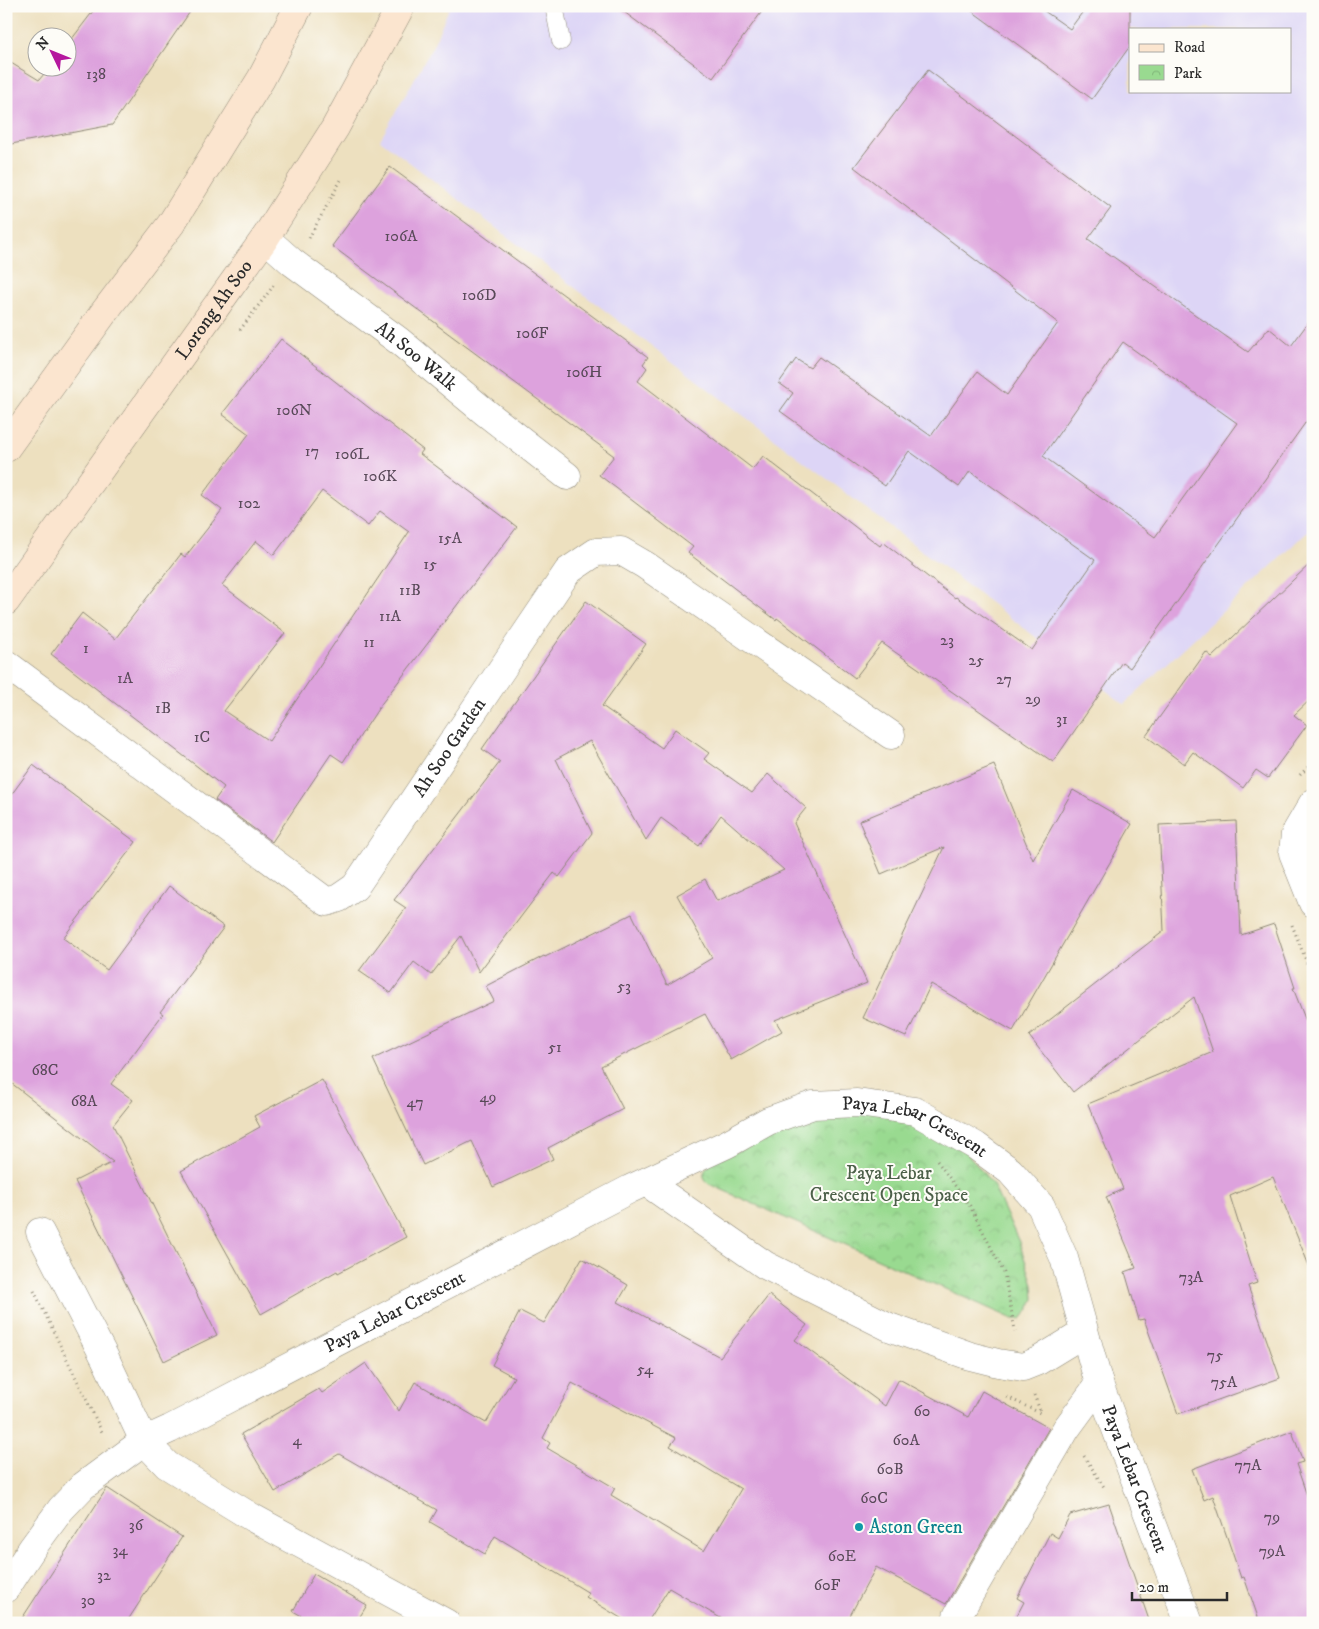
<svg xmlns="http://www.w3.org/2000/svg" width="1319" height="1629" viewBox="0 0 1319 1629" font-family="'IM FELL DW Pica',serif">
  <defs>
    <pattern id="park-crowns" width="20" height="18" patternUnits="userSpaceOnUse" patternTransform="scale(1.25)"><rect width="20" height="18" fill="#99da90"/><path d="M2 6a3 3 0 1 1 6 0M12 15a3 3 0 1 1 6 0" fill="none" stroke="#84bb7c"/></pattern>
  </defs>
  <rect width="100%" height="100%" fill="#fdfcf7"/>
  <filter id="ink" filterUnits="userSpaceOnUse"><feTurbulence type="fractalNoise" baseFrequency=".02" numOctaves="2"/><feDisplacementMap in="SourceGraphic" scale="10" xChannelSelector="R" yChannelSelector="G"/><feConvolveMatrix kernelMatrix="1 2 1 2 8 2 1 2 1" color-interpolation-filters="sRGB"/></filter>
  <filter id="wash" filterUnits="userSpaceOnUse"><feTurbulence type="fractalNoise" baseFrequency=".0096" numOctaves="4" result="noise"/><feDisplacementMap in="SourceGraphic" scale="20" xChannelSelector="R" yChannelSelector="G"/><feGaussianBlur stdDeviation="1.12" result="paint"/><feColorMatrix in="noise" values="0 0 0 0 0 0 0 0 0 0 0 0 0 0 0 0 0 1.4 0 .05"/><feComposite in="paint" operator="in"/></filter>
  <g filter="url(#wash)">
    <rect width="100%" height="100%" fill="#ede0bf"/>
    <path fill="#ddd5f6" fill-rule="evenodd" d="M 450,6 L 1313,6 L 1313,527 L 1124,704 L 380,140 L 432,48 ZM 1130,29 L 1290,29 L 1290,91 L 1130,91 Z"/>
    <path fill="url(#park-crowns)" stroke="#62825e" d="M 883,1108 L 967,1153 L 993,1185 L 1019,1242 L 1033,1284 L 1034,1299 L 1029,1309 L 1021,1319 L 1013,1319 L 709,1184 C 699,1177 705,1167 714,1161 L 795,1127 L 849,1111 Z"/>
    <g id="blocks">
      <g fill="#dda2dd" fill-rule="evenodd">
        <polygon points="97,6 194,6 112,125 6,145 6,60 39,80 49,68 68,68 68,44"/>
        <polygon points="616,6 766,6 713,78"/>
        <polygon points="965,6 1037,6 1070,29 1087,6 1130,6 1130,46 1092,99"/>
        <path d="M 928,70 L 1111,208 L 1088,239 L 1248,352 L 1269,328 L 1291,346 L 1313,316 L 1313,412 L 1130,668 L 1122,662 L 1053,762 L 882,643 L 855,678 L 777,618 L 776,620 L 688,553 L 693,547 L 599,475 L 614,456 L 437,325 L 437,324 L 332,246 L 390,167 L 648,357 L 643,364 L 647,368 L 638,381 L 753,469 L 763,456 L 880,546 L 883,542 L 955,598 L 956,597 L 1032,650 L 1095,560 L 970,471 L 959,487 L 909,451 L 885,486 L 780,411 L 793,393 L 779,383 L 796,359 L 810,368 L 819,357 L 931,436 L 977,372 L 1007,395 L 1058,323 L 854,167 ZM 1123,342 L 1237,423 L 1155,537 L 1043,456 Z"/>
        <path d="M 281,339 L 423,450 L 420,454 L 517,527 L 382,703 L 343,762 L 331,754 L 272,842 L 215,800 L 224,787 L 51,654 L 82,613 L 115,639 L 181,554 L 185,557 L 222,510 L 202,495 L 249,434 L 222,414 ZM 322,491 L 368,526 L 380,511 L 409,532 L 269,741 L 224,711 L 285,633 L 222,585 L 256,541 L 274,555 Z"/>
        <polygon points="1313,561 1313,697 1294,715 1307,725 1268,778 1256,770 1243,788 1193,752 1184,764 1146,736 1206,652 1212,657"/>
        <polygon points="586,601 646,644 602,706 662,748 675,729 709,753 704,759 752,793 768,774 806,808 794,823 867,983 775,1020 782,1031 731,1060 705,1014 601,1066 623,1109 548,1148 553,1159 493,1187 472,1141 423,1165 373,1059 494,1001 486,986 544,956 545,957 632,914 667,985 712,958 677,895 705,879 717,901 784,870 721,815 699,846 661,818 646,840 590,741 556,759 592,833 559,877 554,873 479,972 461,936 431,975 414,962 391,993 359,971 406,908 394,900 500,762 482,749"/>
        <polygon points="33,765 136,842 63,938 107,970 169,886 224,927 160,1012 163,1014 111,1084 133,1100 113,1125 217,1335 164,1361 75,1181 113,1162 6,1079 6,802"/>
        <polygon points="994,765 1033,860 1073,790 1132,824 1013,1031 931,984 906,1037 863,1018 944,847 881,874 859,821"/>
        <polygon points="1236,821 1241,935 1274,924 1295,988 1293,988 1313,1039 1313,1273 1312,1273 1273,1177 1230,1196 1257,1283 1248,1286 1280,1378 1178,1414 1144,1319 1139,1320 1125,1272 1136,1268 1106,1197 1123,1189 1088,1104 1213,1052 1194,997 1073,1092 1029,1036 1164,931 1159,825"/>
        <polygon points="322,1080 406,1237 338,1273 337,1271 261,1314 181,1171 260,1127 254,1116"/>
        <path d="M 582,1258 L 628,1285 L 618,1302 L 720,1357 L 769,1295 L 807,1325 L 795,1340 L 885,1406 L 899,1379 L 968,1417 L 982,1391 L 1049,1428 L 946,1604 L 876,1567 L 846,1623 L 729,1623 L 669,1588 L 647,1623 L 629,1623 L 586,1597 L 589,1593 L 495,1536 L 485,1554 L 430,1522 L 437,1510 L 339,1454 L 275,1492 L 241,1434 L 319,1389 L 322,1393 L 366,1363 L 399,1411 L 415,1382 L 486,1423 L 514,1377 L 492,1365 L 520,1311 L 544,1323 ZM 572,1383 L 676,1438 L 670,1446 L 741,1489 L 704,1551 L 611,1495 L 615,1488 L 547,1448 L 550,1443 L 543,1438 Z"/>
        <polygon points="1292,1431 1303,1462 1296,1464 1313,1513 1313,1623 1260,1623 1244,1577 1241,1578 1213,1496 1204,1500 1192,1469"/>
        <polygon points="107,1488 182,1537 126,1623 19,1623"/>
        <polygon points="1109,1504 1150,1623 1013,1623 1024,1602 1017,1598 1050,1533 1058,1538 1070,1515"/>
        <polygon points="314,1574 367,1605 356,1623 314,1623 293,1611"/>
      </g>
    </g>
  </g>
  <g filter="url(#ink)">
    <use href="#blocks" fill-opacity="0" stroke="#8c8675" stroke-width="1"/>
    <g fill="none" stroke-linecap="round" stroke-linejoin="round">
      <defs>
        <polyline id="lane" points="554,6 561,41"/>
        <g id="street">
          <path id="s1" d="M 265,238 L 292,262 L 399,341 L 485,412 L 567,476"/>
          <path id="s2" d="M 6,664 L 327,902 L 339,898 L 355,887 L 568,571 L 596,552 L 621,551 L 645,565 L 891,735"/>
          <polyline points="1313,803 1295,834 1293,853 1313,903"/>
          <polyline points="646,1182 765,1265 889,1327 970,1356 998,1363 1023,1367 1038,1361 1084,1333"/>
          <polyline points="40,1232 105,1358 144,1441 167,1465 253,1518 446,1623"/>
          <path id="s3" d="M 6,1588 L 33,1547 L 61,1509 L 83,1486 L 144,1441 L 170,1429 L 630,1189 L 727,1144 L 768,1121 L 813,1105 L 857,1103 L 915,1111 L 976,1146 L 1010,1171 L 1041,1206 L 1064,1258 L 1099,1384 L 1189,1623"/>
          <polyline points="957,1616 1066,1429 1099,1384"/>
        </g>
        <g id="secondary">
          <polyline points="6,448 105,311 171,224 261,79 299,6"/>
          <path id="s4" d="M 6,601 L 265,238 L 335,128 L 401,6"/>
        </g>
      </defs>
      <use href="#lane" stroke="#8c8675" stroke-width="19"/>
      <use href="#street" stroke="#8c8675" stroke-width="29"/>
      <use href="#secondary" stroke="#8c8675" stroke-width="29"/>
      <g stroke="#8c8675" stroke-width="3" stroke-dasharray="1 4" stroke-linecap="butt">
        <polyline points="309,238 341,180"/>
        <polyline points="240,330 274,285"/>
        <polyline points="1300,775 1313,762"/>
        <polyline points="1292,925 1313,978"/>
        <polyline points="937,1161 970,1206 1004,1273 1016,1335"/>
        <polyline points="34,1291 103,1434"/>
        <polyline points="1034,1395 1041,1413"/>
        <polyline points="1007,1397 1042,1414"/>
        <polyline points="1084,1456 1104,1487"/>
      </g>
      <use href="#lane" stroke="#fff" stroke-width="18"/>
      <use href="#street" stroke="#fff" stroke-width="28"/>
      <use href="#secondary" stroke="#fbe5cf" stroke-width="28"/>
    </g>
  </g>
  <circle fill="#0f9aa8" stroke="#fdfcf7" stroke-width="2" cx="859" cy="1527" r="5"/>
  <g text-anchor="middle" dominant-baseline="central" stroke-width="4" stroke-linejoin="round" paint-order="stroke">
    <g font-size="16" fill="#584958">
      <text x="96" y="74">138</text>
      <text x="401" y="236">106A</text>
      <text x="479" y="295">106D</text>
      <text x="532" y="333">106F</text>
      <text x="584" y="372">106H</text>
      <text x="294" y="410">106N</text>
      <text x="312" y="451">17</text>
      <text x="352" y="454">106L</text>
      <text x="380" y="476">106K</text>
      <text x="249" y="503">102</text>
      <text x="450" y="538">15A</text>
      <text x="430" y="564">15</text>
      <text x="410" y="590">11B</text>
      <text x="390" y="616">11A</text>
      <text x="947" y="640">23</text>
      <text x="369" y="642">11</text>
      <text x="86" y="648">1</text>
      <text x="976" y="660">25</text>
      <text x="125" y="678">1A</text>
      <text x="1004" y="679">27</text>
      <text x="1033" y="699">29</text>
      <text x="163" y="708">1B</text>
      <text x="1062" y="719">31</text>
      <text x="202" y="737">1C</text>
      <text x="624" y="986">53</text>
      <text x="555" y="1047">51</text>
      <text x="45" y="1070">68C</text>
      <text x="488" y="1097">49</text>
      <text x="84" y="1101">68A</text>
      <text x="415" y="1102">47</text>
      <text x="1191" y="1277">73A</text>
      <text x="1215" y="1355">75</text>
      <text x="645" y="1369">54</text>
      <text x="1224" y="1382">75A</text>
      <text x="922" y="1411">60</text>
      <text x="297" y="1440">4</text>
      <text x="906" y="1440">60A</text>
      <text x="1248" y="1465">77A</text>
      <text x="890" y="1469">60B</text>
      <text x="874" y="1498">60C</text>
      <text x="1272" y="1517">79</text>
      <text x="136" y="1525">36</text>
      <text x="120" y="1550">34</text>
      <text x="1272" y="1551">79A</text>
      <text x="842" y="1556">60E</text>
      <text x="104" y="1575">32</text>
      <text x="827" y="1585">60F</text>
      <text x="88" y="1600">30</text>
    </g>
    <g font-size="19" fill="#2b2b2b" stroke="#fdfcf7">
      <text stroke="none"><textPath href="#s4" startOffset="358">Lorong Ah Soo</textPath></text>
      <text stroke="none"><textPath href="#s1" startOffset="192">Ah Soo Walk</textPath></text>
      <text stroke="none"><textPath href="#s2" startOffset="600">Ah Soo Garden</textPath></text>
      <text stroke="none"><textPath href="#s3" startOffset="1060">Paya Lebar Crescent</textPath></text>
      <text stroke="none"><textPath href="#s3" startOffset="486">Paya Lebar Crescent</textPath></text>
      <text stroke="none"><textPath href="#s3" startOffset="1504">Paya Lebar Crescent</textPath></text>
    </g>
    <g font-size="19" fill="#4c6049" stroke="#fdfcf7">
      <text x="889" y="1173">Paya Lebar<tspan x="889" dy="22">Crescent Open Space</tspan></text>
    </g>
    <g font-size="19" fill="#0d838f" stroke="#fdfcf7" text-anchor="start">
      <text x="869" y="1527">Aston Green</text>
    </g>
  </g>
  <rect width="1319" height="1629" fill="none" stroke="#fdfcf7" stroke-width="25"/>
  <rect x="1129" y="28" width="162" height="65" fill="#fdfcf7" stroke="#a9a8a5"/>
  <rect x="1139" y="44" width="25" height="8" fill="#fbe5cf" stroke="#a9a8a5"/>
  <text x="1174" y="52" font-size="15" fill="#2b2b2b">Road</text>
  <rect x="1139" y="65" width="25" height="15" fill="url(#park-crowns)" stroke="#a9a8a5"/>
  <text x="1174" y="78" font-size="15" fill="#2b2b2b">Park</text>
  <g transform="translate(52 52) rotate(313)"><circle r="24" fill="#fdfcf7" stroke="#a9a8a5"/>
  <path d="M0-4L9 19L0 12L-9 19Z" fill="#b5179e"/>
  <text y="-8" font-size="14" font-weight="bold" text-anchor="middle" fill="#2b2b2b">N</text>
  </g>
  <path d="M1132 1592v8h95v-8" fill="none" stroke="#2b2b2b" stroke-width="2.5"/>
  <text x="1139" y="1592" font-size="15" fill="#2b2b2b" stroke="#fdfcf7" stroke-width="4" paint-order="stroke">20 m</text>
</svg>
